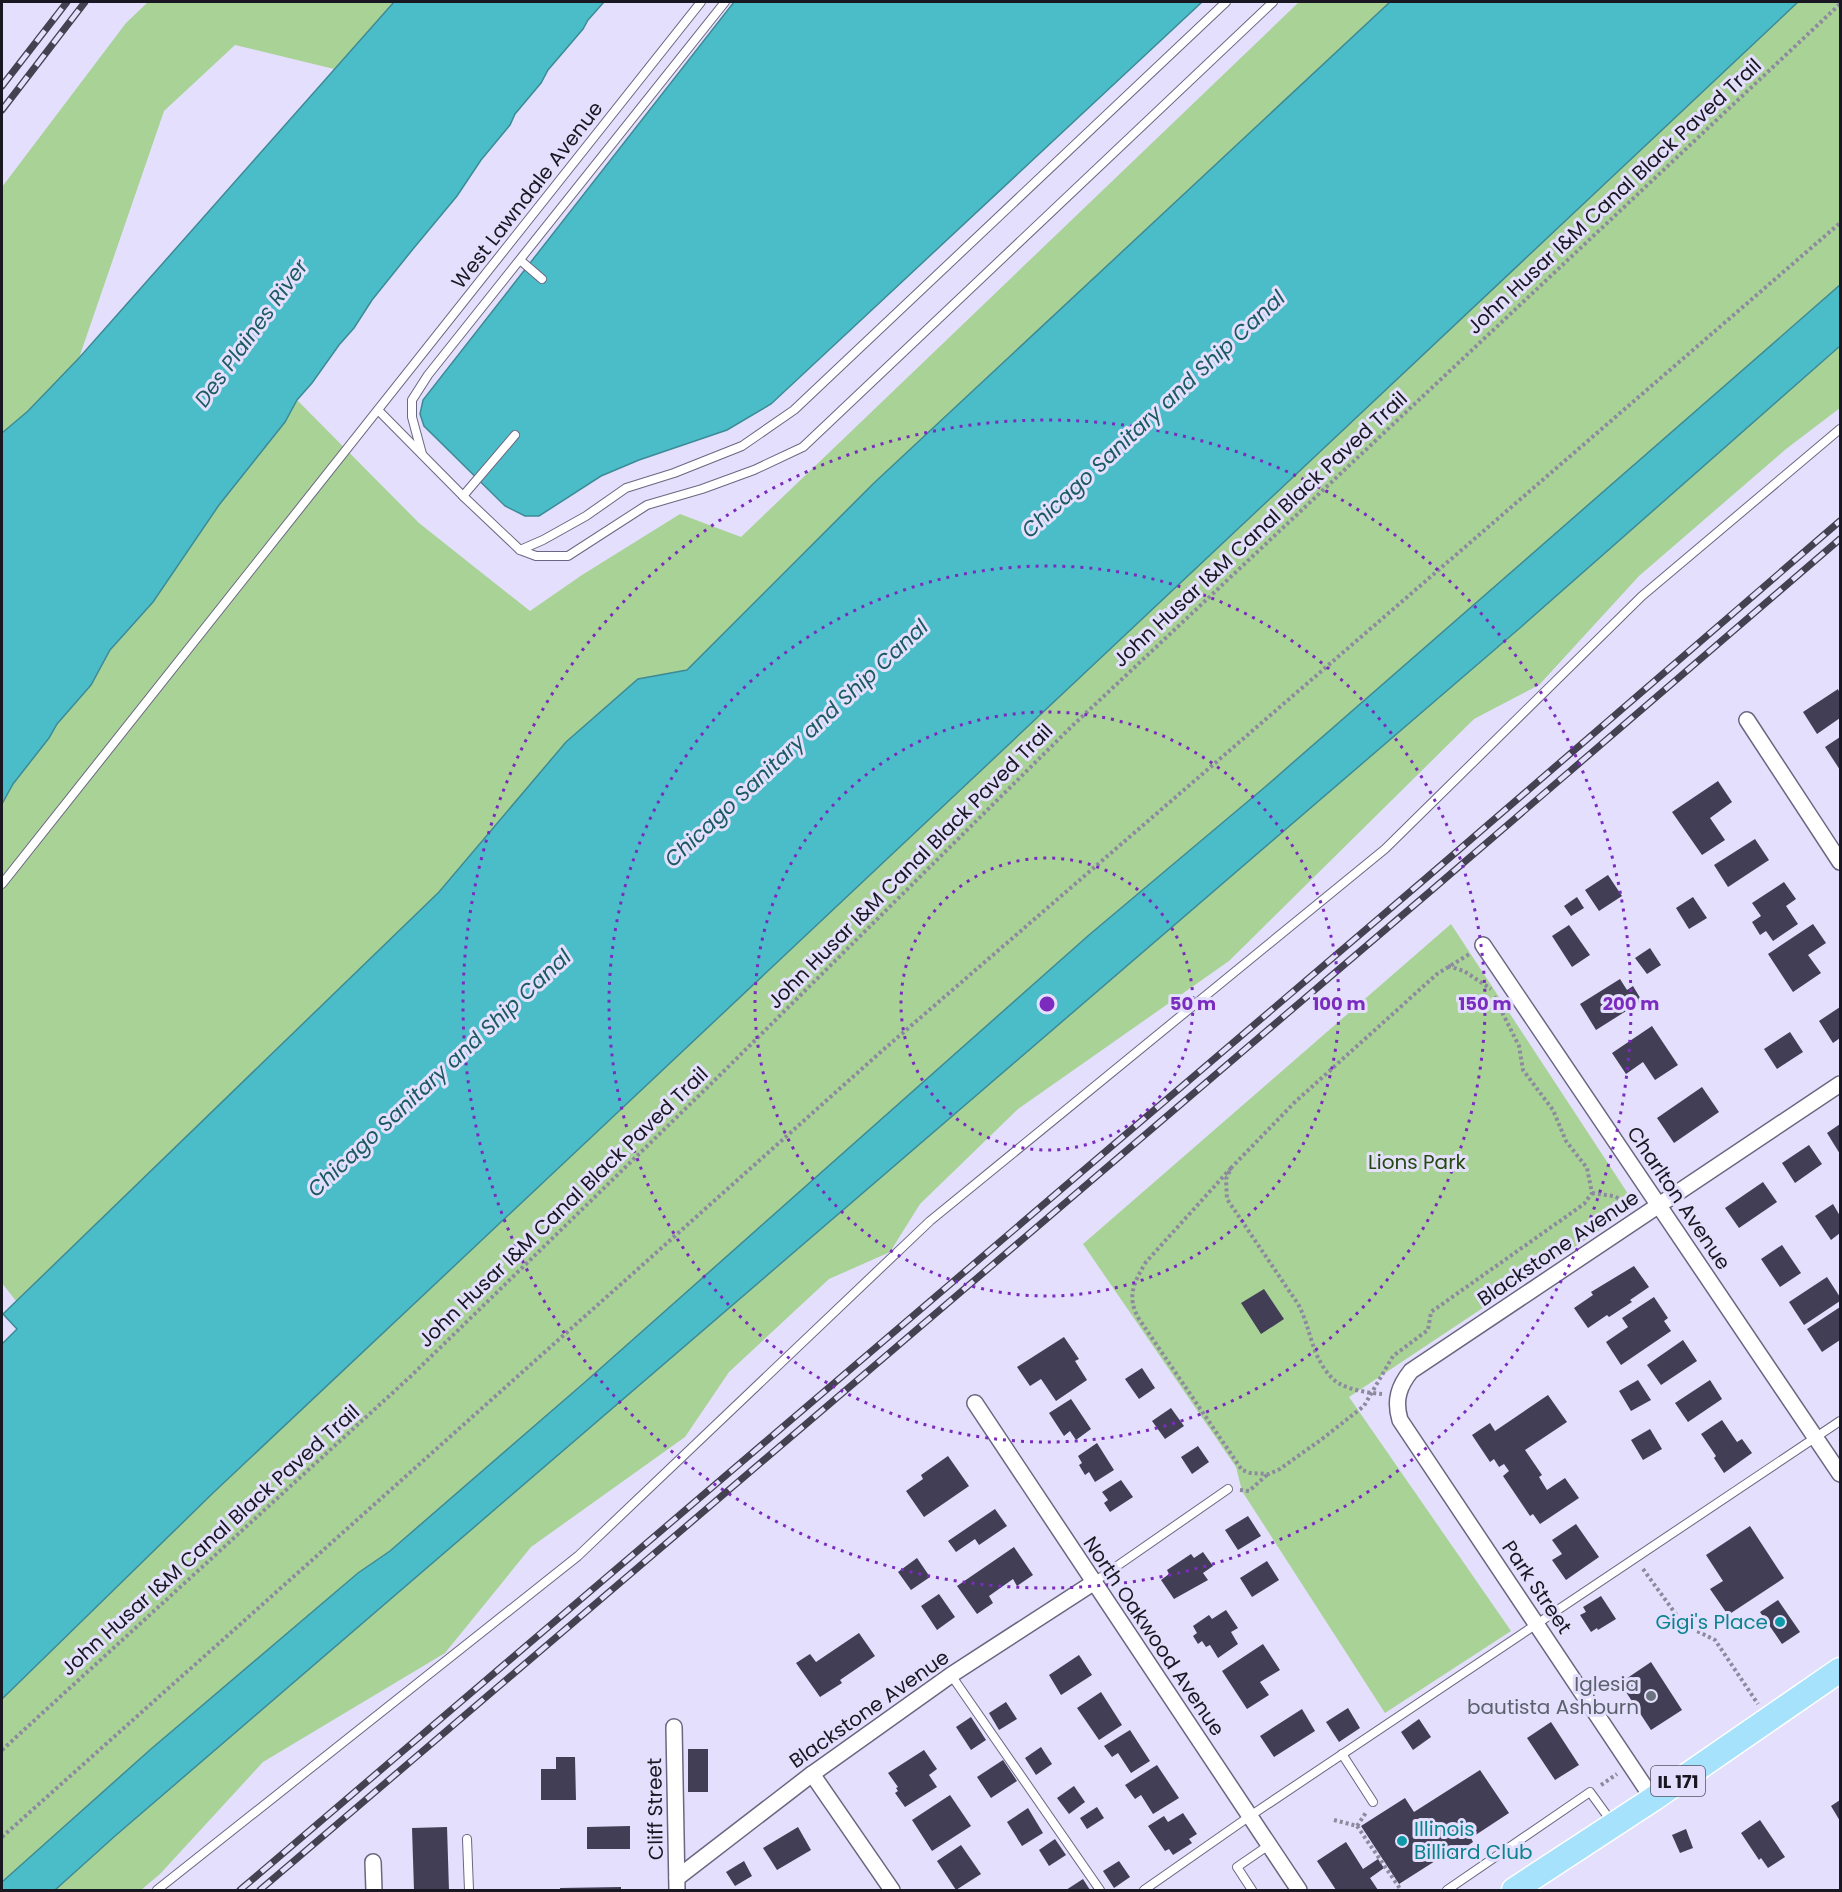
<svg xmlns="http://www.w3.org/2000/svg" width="1842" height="1892" viewBox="0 0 1842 1892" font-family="Poppins,sans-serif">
  <rect width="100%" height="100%" fill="#e3dffc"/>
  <g fill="#a9d296">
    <polygon points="148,2 394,2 334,69 235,45 164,111 79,358 28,411 2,433 2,187 126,23"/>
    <polygon points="1299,2 1390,2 874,483 687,670 638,679 566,742 439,892 16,1301 2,1283 2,804 13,784 49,738 57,724 91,685 110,650 153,602 219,505 285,422 297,400 419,523 530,611 582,575 680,514 741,537"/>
    <polygon points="1798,2 1840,2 1840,285 1265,787 1089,935 584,1383 390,1551 358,1573 151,1749 2,1882 2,1699 214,1492"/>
    <polygon points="1840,346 1840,408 1786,449 1639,576 1539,685 1474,719 1229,961 1018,1109 920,1204 890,1252 829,1279 729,1372 685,1437 531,1547 445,1653 263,1762 160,1874 141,1890 55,1890 115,1836 1521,627"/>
    <polygon points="1451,924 1636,1206 1349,1397 1511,1631 1385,1713 1242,1491 1236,1467 1083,1244"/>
  </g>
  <g fill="#4bbdc8" stroke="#3c8b96" stroke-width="1.5">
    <polygon points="394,2 604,2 588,20 583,29 548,70 541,83 515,114 510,125 481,160 457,196 413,249 372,300 354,328 339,345 312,383 297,400 285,422 219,505 153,602 110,650 91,685 57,724 49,738 13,784 2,804 2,433 28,411 79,358"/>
    <polygon points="734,2 1202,2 771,404 727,430 639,460 601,476 539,516 525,516 505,506 424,426 420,414 423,400"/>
    <polygon points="1390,2 1798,2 214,1492 2,1699 2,1344 17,1329 3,1314 439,892 566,742 638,679 687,670 874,483"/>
    <polygon points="1840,285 1840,346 1521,627 115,1836 55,1890 2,1890 2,1882 151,1749 358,1573 390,1551 584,1383 1089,935 1265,787"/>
  </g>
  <g fill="#423e55">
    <polygon points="1838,689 1840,694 1840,718 1817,734 1803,712"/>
    <polygon points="1840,737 1840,770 1825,747"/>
    <polygon points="1718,781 1732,802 1710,818 1725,840 1702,855 1672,812"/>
    <polygon points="1755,839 1769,860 1728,887 1714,865"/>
    <polygon points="1608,875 1622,896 1599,911 1585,890"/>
    <polygon points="1784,882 1796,899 1786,906 1798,924 1773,941 1766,931 1760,935 1752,922 1761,916 1752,903"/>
    <polygon points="1577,897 1584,908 1571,916 1564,906"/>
    <polygon points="1693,897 1707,918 1689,929 1676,908"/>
    <polygon points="1813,924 1826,943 1808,955 1821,973 1793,992 1768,954"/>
    <polygon points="1569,925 1590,955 1572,967 1552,936"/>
    <polygon points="1650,948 1661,965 1647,974 1635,958"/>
    <polygon points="1620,979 1627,990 1633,986 1642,1001 1596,1030 1580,1004"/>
    <polygon points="1840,1007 1840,1038 1833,1043 1819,1021"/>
    <polygon points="1652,1026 1678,1065 1655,1080 1643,1062 1626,1074 1612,1053"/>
    <polygon points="1790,1032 1803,1052 1777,1069 1764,1049"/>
    <polygon points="1702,1087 1719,1112 1674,1143 1657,1118"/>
    <polygon points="1840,1124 1840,1154 1827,1133"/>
    <polygon points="1809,1145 1822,1164 1795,1183 1782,1163"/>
    <polygon points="1763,1182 1777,1202 1739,1228 1725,1208"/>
    <polygon points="1833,1204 1840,1216 1840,1233 1831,1240 1815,1216"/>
    <polygon points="1782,1245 1801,1273 1780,1287 1761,1259"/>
    <polygon points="1634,1266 1649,1287 1630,1300 1632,1302 1609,1317 1607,1315 1588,1328 1574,1308 1593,1295 1591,1292"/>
    <polygon points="1827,1277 1840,1297 1840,1301 1804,1325 1789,1302"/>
    <polygon points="1264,1289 1284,1319 1261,1334 1241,1303"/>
    <polygon points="1654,1297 1668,1318 1664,1321 1671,1331 1621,1365 1606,1342 1628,1327 1622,1318"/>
    <polygon points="1840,1307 1840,1340 1822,1352 1807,1329"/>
    <polygon points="1064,1337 1079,1359 1075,1361 1087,1380 1056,1401 1041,1379 1030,1386 1017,1367"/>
    <polygon points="1683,1340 1697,1361 1661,1385 1647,1365"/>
    <polygon points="1142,1368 1155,1388 1139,1399 1125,1379"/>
    <polygon points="1638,1380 1651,1400 1631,1411 1619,1391"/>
    <polygon points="1710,1380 1722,1399 1688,1422 1675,1403"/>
    <polygon points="1548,1395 1567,1422 1525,1450 1542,1475 1539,1477 1547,1490 1565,1478 1579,1498 1540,1524 1533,1514 1530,1516 1503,1476 1509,1471 1504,1464 1499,1467 1494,1459 1490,1462 1472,1435 1490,1423 1495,1431"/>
    <polygon points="1071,1399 1091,1429 1076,1440 1070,1431 1064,1436 1049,1413"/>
    <polygon points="1171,1408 1184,1426 1165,1439 1152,1421"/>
    <polygon points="1722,1420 1737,1442 1742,1439 1752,1453 1724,1473 1714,1458 1716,1456 1701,1434"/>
    <polygon points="1650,1429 1662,1449 1643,1460 1631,1440"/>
    <polygon points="1097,1443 1114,1470 1095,1482 1089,1472 1085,1475 1079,1465 1082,1463 1078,1456"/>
    <polygon points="1198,1446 1209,1462 1192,1474 1181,1457"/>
    <polygon points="948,1456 969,1486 924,1517 906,1491 923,1479 921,1475"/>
    <polygon points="1121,1480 1133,1497 1110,1512 1104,1503 1108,1500 1102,1492"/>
    <polygon points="995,1509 1007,1526 979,1545 975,1539 956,1552 948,1541"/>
    <polygon points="1248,1516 1261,1536 1238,1550 1225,1530"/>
    <polygon points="1576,1524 1599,1557 1566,1580 1552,1560 1562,1554 1552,1540"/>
    <polygon points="1750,1526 1784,1578 1728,1615 1710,1589 1723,1581 1706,1555"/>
    <polygon points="1014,1547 1033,1575 1017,1586 1013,1579 989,1596 993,1603 977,1614 957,1586"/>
    <polygon points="1203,1552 1213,1566 1203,1573 1208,1580 1174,1599 1161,1580 1169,1574 1167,1570 1191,1554 1194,1558"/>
    <polygon points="917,1558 930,1577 911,1590 898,1572"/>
    <polygon points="1267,1561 1279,1580 1252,1597 1240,1578"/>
    <polygon points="939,1594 955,1617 937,1630 921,1606"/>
    <polygon points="1601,1596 1616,1619 1598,1630 1597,1628 1591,1632 1580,1615 1586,1612 1583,1607"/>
    <polygon points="1778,1600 1800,1632 1782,1644 1760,1612"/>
    <polygon points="1226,1610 1238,1628 1231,1632 1238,1644 1218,1658 1210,1645 1206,1647 1202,1641 1198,1644 1193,1636 1197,1633 1193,1626 1209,1615 1212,1619"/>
    <polygon points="859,1633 875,1656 840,1680 842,1683 820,1697 796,1663 810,1654 816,1662"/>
    <polygon points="1263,1644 1280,1670 1260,1682 1269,1695 1247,1709 1222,1671"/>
    <polygon points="1079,1655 1092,1675 1061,1695 1049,1675"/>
    <polygon points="1651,1662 1682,1710 1651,1730 1620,1683"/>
    <polygon points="1101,1692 1122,1725 1099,1740 1077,1708"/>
    <polygon points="1006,1702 1017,1719 999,1730 989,1713"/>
    <polygon points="1348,1708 1360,1728 1339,1742 1326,1722"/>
    <polygon points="1302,1709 1315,1731 1274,1757 1260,1736"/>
    <polygon points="971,1717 986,1740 971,1750 956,1727"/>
    <polygon points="1419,1719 1431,1737 1413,1750 1401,1732"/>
    <polygon points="1551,1722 1579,1765 1555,1780 1527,1738"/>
    <polygon points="1130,1730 1150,1761 1131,1773 1118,1753 1112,1757 1104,1746"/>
    <polygon points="1041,1747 1052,1764 1036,1775 1025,1758"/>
    <rect x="688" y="1749" width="20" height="43"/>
    <polygon points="924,1750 937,1769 929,1775 937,1787 905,1807 895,1793 898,1791 896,1788 898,1787 888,1773"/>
    <polygon points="556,1757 575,1757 576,1800 541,1800 541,1769 556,1769"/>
    <polygon points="1003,1760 1017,1781 991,1798 977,1777"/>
    <polygon points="1157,1765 1179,1798 1153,1814 1141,1795 1135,1799 1125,1785"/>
    <polygon points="1480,1770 1509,1813 1471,1838 1473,1842 1446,1860 1443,1856 1399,1884 1361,1826 1405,1798 1414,1812"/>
    <polygon points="1074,1786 1085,1802 1069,1814 1057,1798"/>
    <polygon points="950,1795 971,1826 932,1851 912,1820"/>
    <polygon points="1840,1800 1840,1821 1831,1806"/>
    <polygon points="1097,1807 1104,1818 1087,1829 1080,1818"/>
    <polygon points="1028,1808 1043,1833 1022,1846 1007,1822"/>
    <polygon points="1183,1813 1197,1834 1189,1839 1192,1843 1173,1855 1169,1849 1165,1851 1148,1826 1164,1816 1168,1822"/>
    <polygon points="1760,1820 1785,1857 1768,1868 1761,1858 1759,1860 1741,1833"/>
    <polygon points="630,1826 630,1849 587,1849 587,1827"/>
    <polygon points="447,1827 449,1890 414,1890 412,1828"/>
    <polygon points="798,1827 811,1850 777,1870 763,1848"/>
    <polygon points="1686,1829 1693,1848 1680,1853 1672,1835"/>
    <polygon points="1055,1839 1066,1855 1049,1866 1039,1850"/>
    <polygon points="1346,1842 1363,1869 1378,1859 1384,1868 1370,1878 1378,1890 1336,1890 1317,1861"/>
    <polygon points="961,1845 981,1874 956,1890 937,1861"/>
    <polygon points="744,1861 752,1876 735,1886 726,1872"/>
    <polygon points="1119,1861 1130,1877 1114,1888 1103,1871"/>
    <polygon points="1083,1879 1090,1890 1066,1890"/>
    <polygon points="621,1887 621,1890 560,1890 560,1888"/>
  </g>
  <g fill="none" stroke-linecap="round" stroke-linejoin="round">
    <defs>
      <g id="lane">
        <polyline points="520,260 542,279"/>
        <polyline points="378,410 463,496 520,550 536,556 568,556 647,505 702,489 754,470 803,447 1273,2"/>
        <polyline points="422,454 412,417 412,400 428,375 725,2"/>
        <polyline points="463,496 515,435"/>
        <polyline points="520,550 543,540 586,516 626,488 674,473 742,446 794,410 1226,2"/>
        <polyline points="2,884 701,2"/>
        <polyline points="1094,1582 1228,1489"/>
        <polyline points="951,1675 1100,1890"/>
        <polyline points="1342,1754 1373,1802"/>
        <polyline points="467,1839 469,1890"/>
        <polyline points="157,1890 578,1556 930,1221 1385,849 1642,596 1840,429"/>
        <polyline points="1144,1890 1250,1816 1840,1421"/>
        <polyline points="1252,1890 1237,1867 1269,1845"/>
        <polyline points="1447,1890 1590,1792 1611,1821"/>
      </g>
      <g id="street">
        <polyline points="1747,720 1840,862"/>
        <polyline points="1483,945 1840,1474"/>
        <polyline points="975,1403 1299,1890"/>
        <polyline points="674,1727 677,1890"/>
        <polyline points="812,1774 892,1890"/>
        <path d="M 1653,1799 L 1400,1420 C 1394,1400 1399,1386 1411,1371 L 1840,1084"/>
        <polyline points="373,1862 374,1890"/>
        <polyline points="677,1878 812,1774 951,1675 1093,1583"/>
      </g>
      <polyline id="primary" points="1514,1890 1653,1799 1840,1670"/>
    </defs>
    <use href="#lane" stroke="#6b6781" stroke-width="10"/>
    <use href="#street" stroke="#6b6781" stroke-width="18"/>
    <use href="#primary" stroke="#fff" stroke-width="27"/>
    <g stroke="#8d8a9f" stroke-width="4" stroke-dasharray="3 3" stroke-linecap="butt">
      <polyline points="1448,966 1464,971 1491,989"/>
      <path d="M 1231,1168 L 1146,1262 C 1134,1282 1126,1297 1139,1319 L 1242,1470 L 1250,1473 L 1269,1474 L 1280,1469 L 1322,1439 L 1364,1406 L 1393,1356 L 1428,1330 L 1431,1312 L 1584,1204 L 1592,1193 L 1587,1168 L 1566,1141 L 1553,1110 L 1523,1070 L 1519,1046 L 1494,996"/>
      <polyline points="1592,1193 1613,1196 1631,1203"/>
      <path d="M 1382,1394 C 1369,1393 1351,1390 1340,1384 C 1327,1377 1317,1358 1313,1345 C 1308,1330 1305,1317 1298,1304 L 1227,1199 L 1226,1179 L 1231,1168 L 1295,1102 L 1437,974 L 1471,953"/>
      <polyline points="1240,1490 1249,1491 1268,1474"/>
      <polyline points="1643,1569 1683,1624 1715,1640 1758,1704"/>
      <polyline points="2,1750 411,1376 718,1077 1070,728 1840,4"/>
      <polyline points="1601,1785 1617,1774"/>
      <polyline points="1334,1820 1357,1826 1367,1811"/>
      <polyline points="1357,1826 1401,1890"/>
      <polyline points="2,1837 883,1050 1840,223"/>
    </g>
    <use href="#lane" stroke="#fff" stroke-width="8"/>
    <use href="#street" stroke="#fff" stroke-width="15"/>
    <use href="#primary" stroke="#a6e2fb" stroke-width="24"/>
    <defs>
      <g id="rail">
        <polyline points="2,86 67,2"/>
        <polyline points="2,110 85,2"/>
        <polyline points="240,1890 1425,879 1840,521"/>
        <polyline points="260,1890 1433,889 1840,539"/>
      </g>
    </defs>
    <use href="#rail" stroke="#444250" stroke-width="7"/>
    <use href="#rail" stroke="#e3dffc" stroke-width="4.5" stroke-dasharray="14" stroke-linecap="butt"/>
  </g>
  <g fill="none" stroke="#7b2cbf" stroke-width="3" stroke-dasharray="3 6">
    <circle cx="1047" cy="1004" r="146"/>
    <circle cx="1047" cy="1004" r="292"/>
    <circle cx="1047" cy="1004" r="438"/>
    <circle cx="1047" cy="1004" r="584"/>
  </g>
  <g fill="#0f9aa8" stroke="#e3dffc" stroke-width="2">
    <circle cx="1780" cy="1622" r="6"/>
    <circle cx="1402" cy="1841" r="6"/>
  </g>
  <circle fill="#6b7280" stroke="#e3dffc" stroke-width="2" cx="1651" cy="1696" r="6"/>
  <g text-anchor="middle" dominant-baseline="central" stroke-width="6" stroke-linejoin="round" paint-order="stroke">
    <rect fill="#e3dffc" stroke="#565363" stroke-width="1.5" x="1651" y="1766" width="54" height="30" rx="4.5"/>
    <g font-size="18" font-weight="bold" fill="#191721">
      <text x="1678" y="1781">IL 171</text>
    </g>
    <g font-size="20" fill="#191721" stroke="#e3dffc">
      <text transform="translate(527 195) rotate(-52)">West Lawndale Avenue</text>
      <text transform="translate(1614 196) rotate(-43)">John Husar I&amp;M Canal Black Paved Trail</text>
      <text transform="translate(1260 529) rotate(-43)">John Husar I&amp;M Canal Black Paved Trail</text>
      <text transform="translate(910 866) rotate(-45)">John Husar I&amp;M Canal Black Paved Trail</text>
      <text transform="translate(1679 1198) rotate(56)">Charlton Avenue</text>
      <text transform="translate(563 1207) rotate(-44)">John Husar I&amp;M Canal Black Paved Trail</text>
      <text transform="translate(1558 1248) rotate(-34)">Blackstone Avenue</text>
      <text transform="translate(210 1540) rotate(-42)">John Husar I&amp;M Canal Black Paved Trail</text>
      <text transform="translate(1537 1587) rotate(56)">Park Street</text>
      <text transform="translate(1154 1636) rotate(56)">North Oakwood Avenue</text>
      <text transform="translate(869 1709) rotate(-35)">Blackstone Avenue</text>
      <text transform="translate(655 1809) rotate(-91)">Cliff Street</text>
    </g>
    <g font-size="20" fill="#24480d" stroke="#e3dffc">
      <text x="1417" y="1162">Lions Park</text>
    </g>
    <g font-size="20" fill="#0d838f" stroke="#e3dffc" text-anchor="end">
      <text x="1768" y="1622">Gigi's Place</text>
      <text x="1414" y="1829" text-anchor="start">Illinois<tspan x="1414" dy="23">Billiard Club</tspan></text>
    </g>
    <g font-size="20" fill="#5b616d" stroke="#e3dffc" text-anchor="end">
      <text x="1639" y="1684">Iglesia<tspan x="1639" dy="23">bautista Ashburn</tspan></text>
    </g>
    <g font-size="21" font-style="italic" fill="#1a5a60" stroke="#e3dffc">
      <text transform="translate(251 333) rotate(-54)">Des Plaines River</text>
      <text transform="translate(1153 414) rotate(-43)">Chicago Sanitary and Ship Canal</text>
      <text transform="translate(796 743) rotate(-43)">Chicago Sanitary and Ship Canal</text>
      <text transform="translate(439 1073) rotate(-43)">Chicago Sanitary and Ship Canal</text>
    </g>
  </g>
  <circle cx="1047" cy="1004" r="9" fill="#7b2cbf" stroke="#e3dffc" stroke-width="3"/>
  <g font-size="18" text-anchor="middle" font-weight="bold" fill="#7b2cbf" stroke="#e3dffc" stroke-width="6" stroke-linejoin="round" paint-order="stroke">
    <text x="1193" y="1010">50 m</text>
    <text x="1339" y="1010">100 m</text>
    <text x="1485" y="1010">150 m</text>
    <text x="1631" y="1010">200 m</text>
  </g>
  <rect width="1842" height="1892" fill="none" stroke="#191721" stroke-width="6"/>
</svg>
